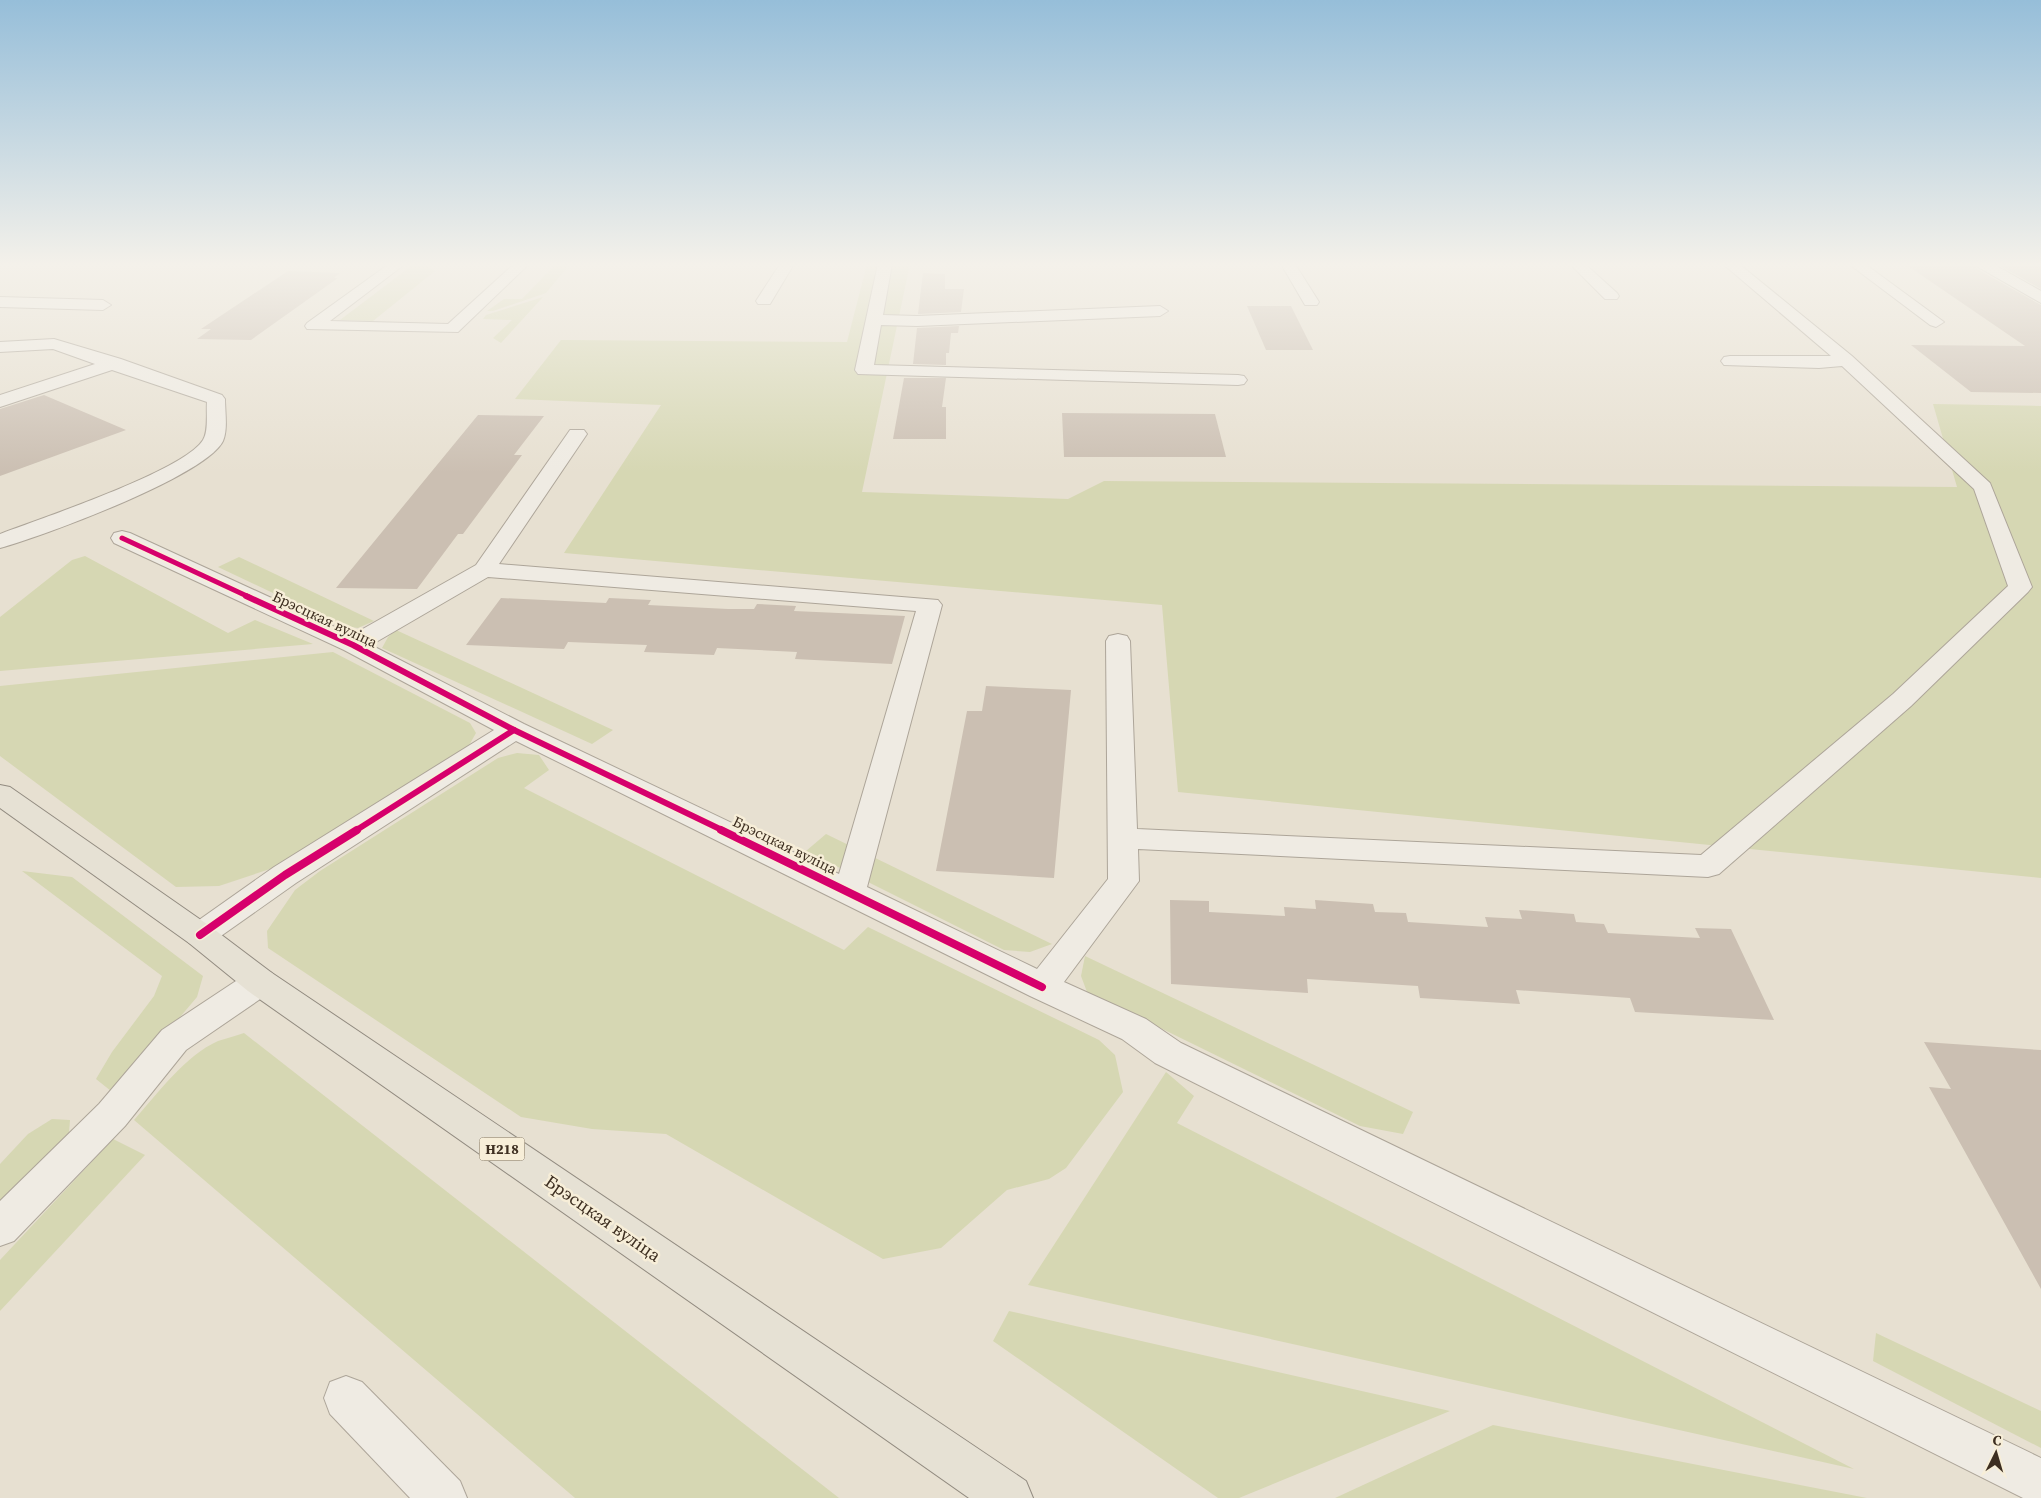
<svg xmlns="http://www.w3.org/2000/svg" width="2041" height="1498" viewBox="0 0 2041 1498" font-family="'Source Serif 4',serif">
  <rect width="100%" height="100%" fill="#e7e0d1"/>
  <g fill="#d6d7b3">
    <polygon points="414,264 424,264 435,271 373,321 340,320"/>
    <polygon points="556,264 570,264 546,293 493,311 487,311 504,299 522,299"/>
    <polygon points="867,264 910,264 862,492 1068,499 1104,481 1957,487 1933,404 2041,406 2041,878 1178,792 1162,605 564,553 661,405 515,399 561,340 847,342"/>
    <polygon points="543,297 501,343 493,338 512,320 483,319 486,315"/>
    <polygon points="85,556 228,633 255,620 313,644 0,671 0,617 72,560"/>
    <polygon points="239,557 374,621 358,628 343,626 218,567"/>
    <polygon points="396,630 613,730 592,744 382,648 388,637"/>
    <polygon points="333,652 470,723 476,733 467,749 273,868 219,886 176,887 0,756 0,686"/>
    <polygon points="517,753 539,755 549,770 524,788 844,950 868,927 1099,1040 1115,1055 1123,1092 1066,1168 1049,1179 1007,1190 941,1248 883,1259 666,1134 592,1129 521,1117 268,948 267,931 295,890 320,871 498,758"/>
    <polygon points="826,834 1052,944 1030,952 1004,950 806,851"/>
    <polygon points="22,871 72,877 203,976 197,997 158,1043 111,1091 96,1079 112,1052 154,996 162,976"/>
    <polygon points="1085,956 1413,1112 1403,1134 1360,1126 1087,992 1081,976"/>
    <path d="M 244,1033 L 839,1498 L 575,1498 L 134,1120 C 157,1094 186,1055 218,1041 C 227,1038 236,1036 244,1033 Z"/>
    <polygon points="1166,1072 1194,1096 1177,1123 1854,1469 1028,1285"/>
    <polygon points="52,1119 70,1120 69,1133 0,1205 0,1164 28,1134"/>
    <polygon points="113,1139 145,1155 0,1311 0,1260"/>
    <polygon points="1009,1311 1450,1411 1239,1498 1218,1498 993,1341"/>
    <polygon points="1876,1333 2041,1411 2041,1448 1873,1361"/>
    <polygon points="1493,1425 1867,1498 1335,1498"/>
  </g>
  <g fill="#cbbfb2">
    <polygon points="1905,264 1974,265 1977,269 2041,305 2041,393 1971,392 1911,345 2025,346"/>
    <polygon points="1999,265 2041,266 2041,289"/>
    <polygon points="288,271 340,273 334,278 338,278 251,340 197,339 211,329 201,329"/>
    <polygon points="923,273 945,274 945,289 964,289 961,312 918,314"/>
    <polygon points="1247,306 1291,306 1313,350 1266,350"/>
    <polygon points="959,326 958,333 951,333 949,353 946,353 946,365 913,364 917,328"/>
    <polygon points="904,378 946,378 942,407 946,407 946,439 893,439"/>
    <polygon points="44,395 126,430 0,476 0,409"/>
    <polygon points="1062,413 1215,414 1226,457 1064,457"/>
    <polygon points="478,415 544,416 514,455 522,455 463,534 458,534 417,589 336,588"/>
    <polygon points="501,598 606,603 609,598 651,600 648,605 728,609 754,609 757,604 796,606 794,611 905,616 892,664 795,659 797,652 717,648 714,655 644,652 647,645 568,642 564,649 466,645"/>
    <polygon points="986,686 1071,690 1054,878 936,871 967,711 982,711"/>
    <polygon points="1170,900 1209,901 1209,912 1285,916 1284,907 1316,909 1315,900 1373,904 1375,912 1406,913 1408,922 1488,927 1485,917 1522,919 1519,910 1574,914 1576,922 1604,924 1608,933 1700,938 1695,928 1731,929 1774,1020 1635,1012 1630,998 1516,990 1520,1004 1420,998 1418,986 1307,979 1308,993 1171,984"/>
    <polygon points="1924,1042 2041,1050 2041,1289 1929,1087 1951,1089"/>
  </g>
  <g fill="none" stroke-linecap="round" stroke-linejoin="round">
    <defs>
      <g id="minor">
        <polygon points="389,264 405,264 330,321 448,324 514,264 529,264 458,332 307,329 305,326 307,323"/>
        <polygon points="780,264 794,264 770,304 758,304 756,301"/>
        <polygon points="878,264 892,264 883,315 917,316 1160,306 1168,311 1160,316 917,326 881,325 874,365 1238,375 1244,376 1247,380 1244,384 1238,385 858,374 855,370"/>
        <polygon points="1281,264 1295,264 1319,302 1317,305 1305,305"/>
        <polygon points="1570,264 1585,264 1617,293 1619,296 1617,299 1605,299"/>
        <path d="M 1723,264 L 1739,264 L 1852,356 L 1990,483 L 2032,587 L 2028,592 L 1911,706 L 1719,874 L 1708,877 L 1138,849 L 1139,881 L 1064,982 L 1146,1019 L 1181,1043 L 2041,1458 L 2041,1498 L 2023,1498 L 1155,1063 L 1122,1039 L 1030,996 L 516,741 L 296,883 L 211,943 L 200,947 L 189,943 L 184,935 L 189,927 L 274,867 L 494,730 L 344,650 L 114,543 L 111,538 L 114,533 L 122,531 L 130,533 L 352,635 L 476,565 L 570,430 L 584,430 L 587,434 L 499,564 L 938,600 L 942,605 L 867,887 L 1037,969 L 1108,879 L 1106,641 L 1109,636 L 1118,634 L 1127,636 L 1130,641 L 1137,829 L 1701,855 L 1893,694 L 2008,586 L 1974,489 L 1842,366 L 1819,368 L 1724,365 L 1721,361 L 1724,357 L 1730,356 L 1831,356 ZM 488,577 L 916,611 L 839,874 L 524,724 L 371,645 Z"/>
        <polygon points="1849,264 1865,264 1944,322 1936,327 1930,325"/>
        <polygon points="1976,264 1993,264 2041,291 2041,303 1978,267"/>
        <polygon points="0,297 103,300 111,305 103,310 0,307"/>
        <path d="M 54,339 L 121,359 L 222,395 L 225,399 C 225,412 228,429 223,441 C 206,476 41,537 0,548 L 0,534 C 39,519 184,471 203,440 C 209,430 206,413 207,402 L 112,370 L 0,407 L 0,395 L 95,364 L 53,349 L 0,352 L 0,342 Z"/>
        <polygon points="260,969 272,973 277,982 272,991 186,1050 125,1126 14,1241 0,1246 0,1201 99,1104 162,1030 248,973"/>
        <polygon points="346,1376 362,1382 460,1481 467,1498 410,1498 330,1414 324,1398 330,1382"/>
      </g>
      <polygon id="major" points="0,785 10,787 211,927 272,973 1026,1481 1033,1498 969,1498 248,991 189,943 0,808"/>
    </defs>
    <use href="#minor" stroke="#ada599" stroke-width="2"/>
    <use href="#major" stroke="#928b80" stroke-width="2"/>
    <use href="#minor" fill="#efebe3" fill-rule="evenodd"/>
    <use href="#major" fill="#e6e1d4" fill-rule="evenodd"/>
    <defs>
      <polyline id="cycleway-far2" points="122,538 249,597"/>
      <g id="cycleway-far1">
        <polyline points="246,596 353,645 514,730 355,831"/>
        <polyline points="514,730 724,831"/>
      </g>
      <g id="cycleway">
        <polyline points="721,830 1042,987"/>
        <polyline points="200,935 285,875 357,830"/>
      </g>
    </defs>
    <use href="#cycleway-far2" stroke="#f7eed8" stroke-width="8"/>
    <use href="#cycleway-far1" stroke="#f7eed8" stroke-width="9"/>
    <use href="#cycleway" stroke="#f7eed8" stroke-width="11"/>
    <use href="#cycleway-far2" stroke="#d6006c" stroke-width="5"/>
    <use href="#cycleway-far1" stroke="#d6006c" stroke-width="6"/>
    <use href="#cycleway" stroke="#d6006c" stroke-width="8"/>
  </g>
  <linearGradient id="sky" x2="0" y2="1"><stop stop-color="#96bed9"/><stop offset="0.56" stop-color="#f4f1ea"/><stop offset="1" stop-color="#f4f1ea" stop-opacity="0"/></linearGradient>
  <rect width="2041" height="473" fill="url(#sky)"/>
  <g text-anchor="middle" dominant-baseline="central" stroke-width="5" stroke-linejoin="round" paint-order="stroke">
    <rect fill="#f7eed8" stroke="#756857" stroke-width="1" x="479.5" y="1137.5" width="45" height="23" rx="4"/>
    <g font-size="14" font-weight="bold" fill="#3d2e20">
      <text x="502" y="1149">Н218</text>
    </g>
    <g font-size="15" fill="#3d2e20" stroke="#f7eed8">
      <text transform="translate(325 619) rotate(25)">Брэсцкая вуліца</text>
      <text transform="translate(785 845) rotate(26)">Брэсцкая вуліца</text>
    </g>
    <g font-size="18" fill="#3d2e20" stroke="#f7eed8">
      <text transform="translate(603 1218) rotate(35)">Брэсцкая вуліца</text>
    </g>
  </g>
  <g transform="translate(1996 1453) rotate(5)" stroke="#f7eed8" stroke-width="4" paint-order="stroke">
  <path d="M0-4L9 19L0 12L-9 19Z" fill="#3d2e20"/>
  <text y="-8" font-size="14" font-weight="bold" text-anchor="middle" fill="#3d2e20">С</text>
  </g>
</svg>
